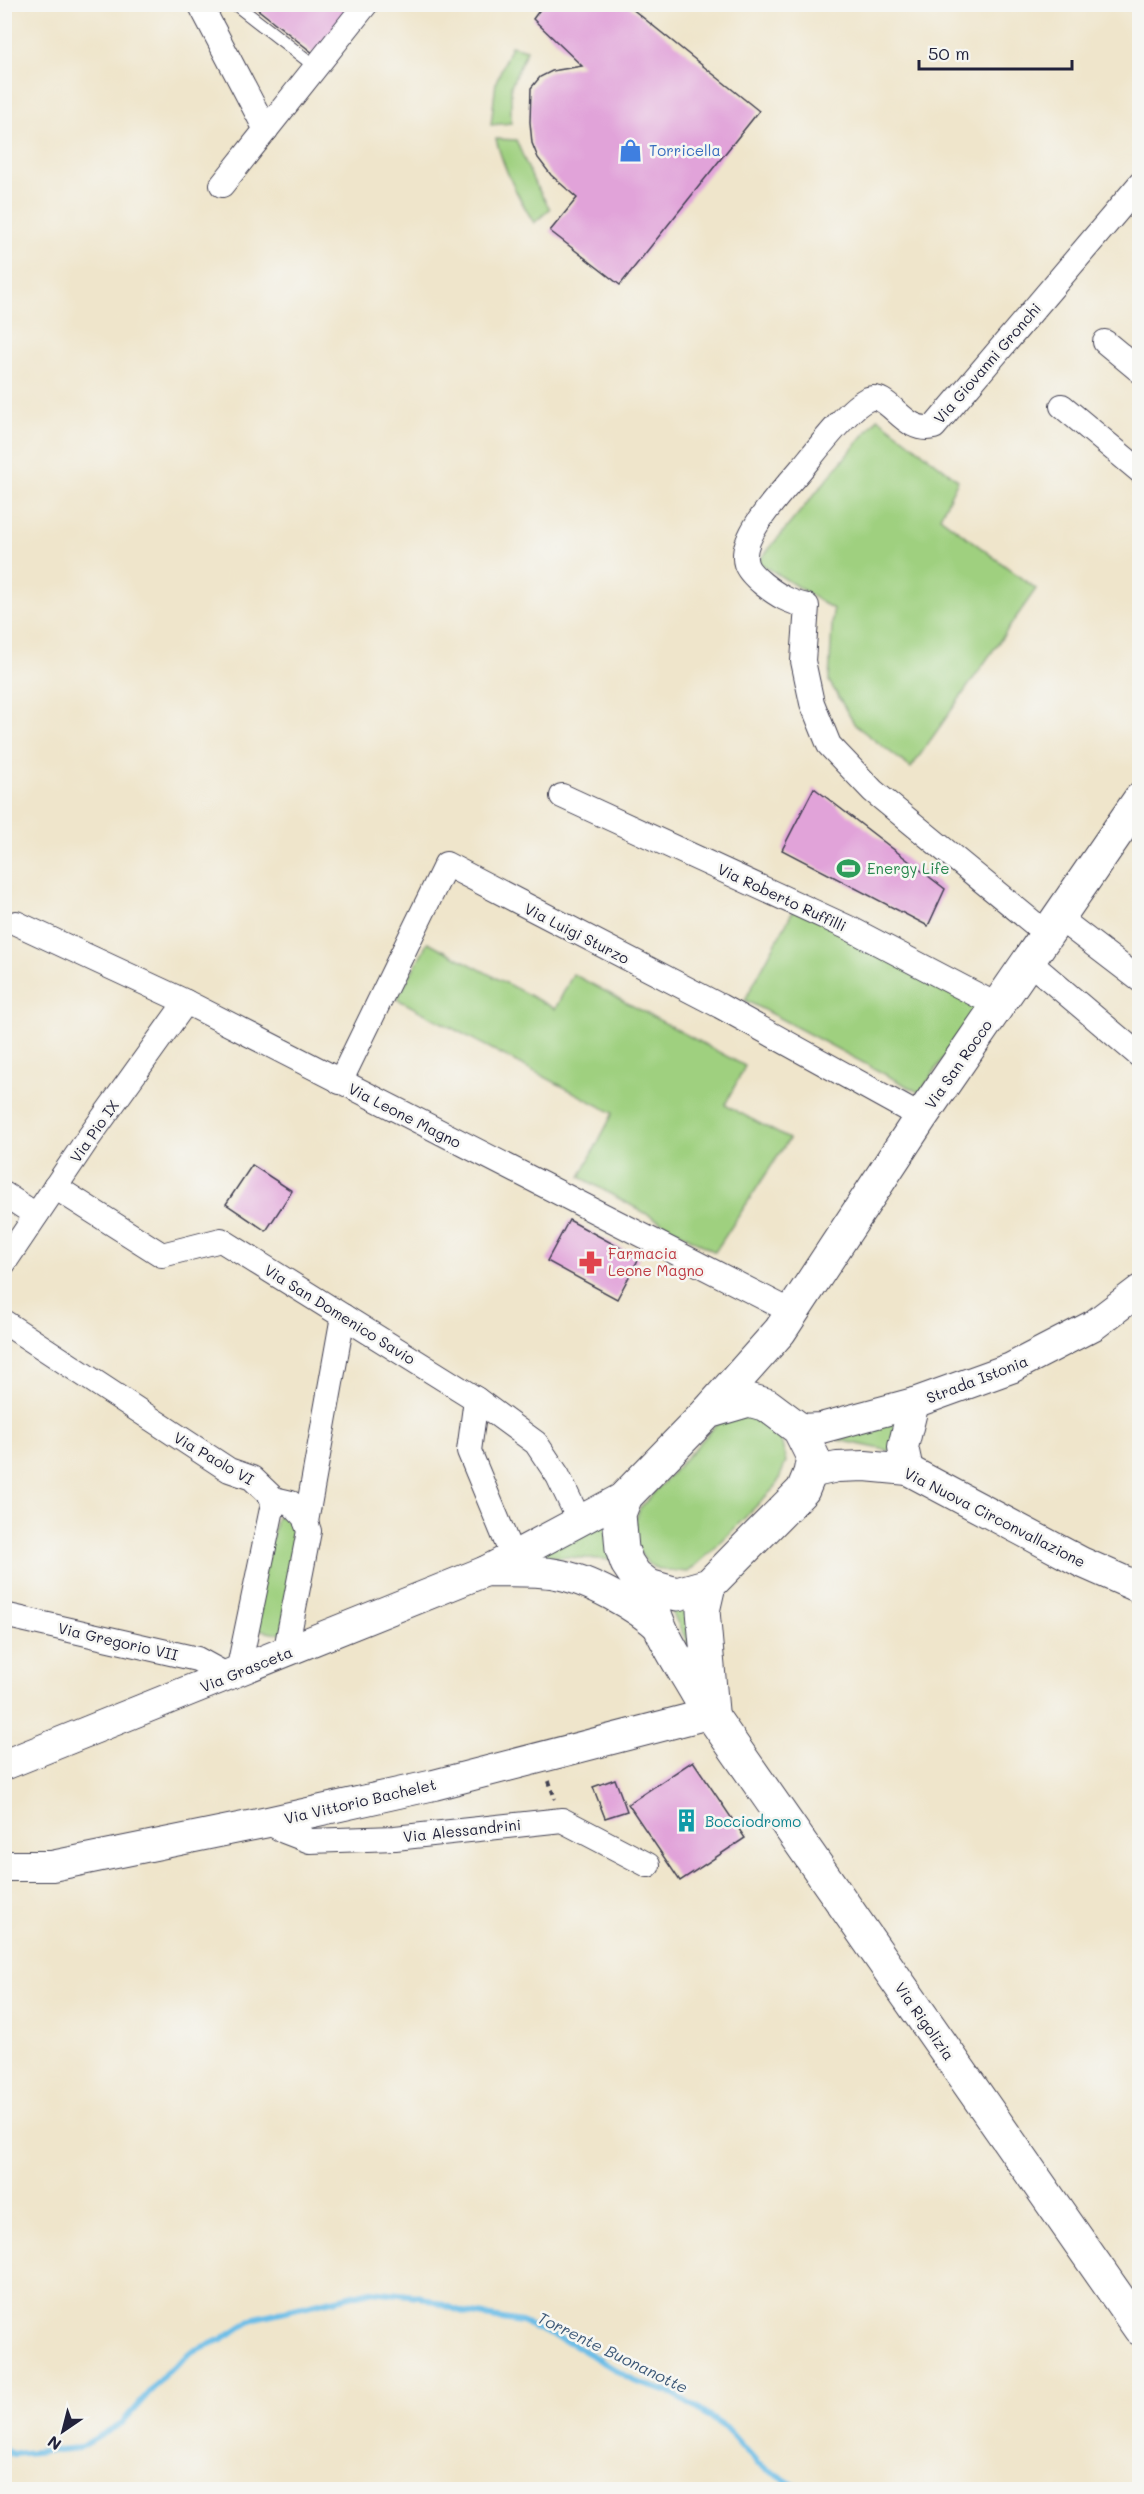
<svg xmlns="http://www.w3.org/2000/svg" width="1144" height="2494" viewBox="0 0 1144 2494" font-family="Mali,sans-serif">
  <rect width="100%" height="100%" fill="#f6f6f2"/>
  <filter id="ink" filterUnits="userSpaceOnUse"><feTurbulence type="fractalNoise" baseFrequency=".0167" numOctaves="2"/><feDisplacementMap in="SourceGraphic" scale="12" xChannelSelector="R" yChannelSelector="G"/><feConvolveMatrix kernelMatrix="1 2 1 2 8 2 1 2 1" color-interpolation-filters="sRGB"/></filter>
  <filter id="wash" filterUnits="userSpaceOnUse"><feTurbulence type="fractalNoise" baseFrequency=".008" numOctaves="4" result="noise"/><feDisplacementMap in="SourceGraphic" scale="24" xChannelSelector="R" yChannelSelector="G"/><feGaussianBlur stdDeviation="1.35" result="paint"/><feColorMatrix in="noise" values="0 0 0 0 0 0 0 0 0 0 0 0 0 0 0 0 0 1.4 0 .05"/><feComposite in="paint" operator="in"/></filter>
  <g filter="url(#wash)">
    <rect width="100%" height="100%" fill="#efe5cb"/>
    <g fill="#9fd07f" stroke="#60795d" stroke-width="1.5">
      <polygon points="511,46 527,50 511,86 511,123 491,125 496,82"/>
      <path d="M 496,139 L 516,140 L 534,182 L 550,209 L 534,223 C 517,195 504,170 496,139 Z"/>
      <polygon points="878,418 958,480 940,517 1036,589 911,768 855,725 829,681 833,609 758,562"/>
      <polygon points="795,907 978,1007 920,1093 745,1000"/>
      <polygon points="428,942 555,1009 573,974 745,1066 725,1105 789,1139 715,1252 580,1177 613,1113 397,999"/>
      <path d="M 741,1415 L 765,1421 L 781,1439 L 786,1462 L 776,1486 L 711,1552 L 688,1572 C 648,1569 647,1570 631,1532 L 640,1508 L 718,1423 Z"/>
      <polygon points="900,1415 896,1452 838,1440"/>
      <polygon points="606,1515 614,1560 533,1555"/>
      <polygon points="277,1516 306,1522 282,1634 251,1628"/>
      <polygon points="698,1597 699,1666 665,1598"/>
    </g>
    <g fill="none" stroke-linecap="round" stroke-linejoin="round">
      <polyline stroke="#6bbde7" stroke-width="6" points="4,2450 13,2454 79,2448 122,2423 166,2373 193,2351 222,2339 255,2318 371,2291 418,2296 466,2313 521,2322 573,2344 634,2381 674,2394 726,2428 758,2464 802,2490"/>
    </g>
    <g id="blocks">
      <g fill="#e1a3d9">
        <polygon points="251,4 359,4 318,57"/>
        <polygon points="544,4 626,4 759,111 620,285 550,231 577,198 551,175 538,158 532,143 530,122 531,88 540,77 552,71 582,66 533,19"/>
        <polygon points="814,788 945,889 928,926 782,850"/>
        <polygon points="252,1165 292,1191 266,1231 226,1204"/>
        <polygon points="569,1220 639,1258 617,1299 547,1261"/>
        <polygon points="693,1761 745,1838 680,1881 628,1804"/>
        <polygon points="615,1779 627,1811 605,1818 593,1787"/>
      </g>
    </g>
  </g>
  <g filter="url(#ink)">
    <use href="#blocks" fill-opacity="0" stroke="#413f51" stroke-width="1.5"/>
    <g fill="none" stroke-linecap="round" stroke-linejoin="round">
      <defs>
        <polyline id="service" points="235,4 316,67"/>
        <g id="minor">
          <polyline points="200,4 266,130"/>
          <polyline points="222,185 366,4"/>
          <polyline points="1105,342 1140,371"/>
          <polyline points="1062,406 1140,471"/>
          <polyline points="562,796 851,929 998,1006"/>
          <polyline points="1059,918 1140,980"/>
          <polyline points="16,923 186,1002 792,1312"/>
          <path d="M 1048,935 L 873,791 L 829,745 L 812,703 L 803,661 L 807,606 C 789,602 778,596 763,584 C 757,579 748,571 746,564 C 737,536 785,489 802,468 C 815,452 850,406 868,399 C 890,391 903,435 934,427 L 1140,184"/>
          <polyline points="1028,961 1140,1056"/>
          <polyline points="340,1082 446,864 720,1006 921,1117"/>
          <polyline points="55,1187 162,1255 221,1240 476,1399 469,1451 512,1555"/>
          <polyline points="4,1194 36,1215"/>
          <polyline points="4,1263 87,1140 186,1002"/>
          <polyline points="4,1322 229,1470 252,1478 274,1499 291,1503 304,1517 309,1531 285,1654"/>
          <polyline points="476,1399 536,1443 558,1476 580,1522"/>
          <polyline points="306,1522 343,1316"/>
          <polyline points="4,1615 197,1659 228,1676"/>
          <polyline points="238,1672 274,1499"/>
          <polyline points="268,1822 284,1831 310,1841 395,1838 562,1820 648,1865"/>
        </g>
        <g id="tertiary">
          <polyline points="799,1429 821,1428 914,1403 1011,1368 1094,1325 1140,1290"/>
          <polyline points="908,1470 903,1447 914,1403"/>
          <polyline points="810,1473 837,1467 865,1466 908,1470 1081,1562 1140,1588"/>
          <path d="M 486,1571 C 509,1572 533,1570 556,1574 C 588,1579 638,1607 661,1629"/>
          <polyline points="4,1765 486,1571 626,1496"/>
          <polyline points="4,1866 52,1866 268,1822 434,1785 712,1713"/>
        </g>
        <g id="secondary">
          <polyline points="708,1412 780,1331 921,1117 1140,799"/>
          <polyline points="709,1585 703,1611 712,1711"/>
          <path d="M 649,1586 L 677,1594 L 709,1585 L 803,1490 L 810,1473 L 813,1457 L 799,1429 L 767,1405 L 749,1400 L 708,1412 L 626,1496 L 619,1514 L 622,1549 L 627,1563 L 635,1575 L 649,1586 C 652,1627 682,1665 701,1700 L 1140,2329"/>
        </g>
      </defs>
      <use href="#service" stroke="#413f51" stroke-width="14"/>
      <use href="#minor" stroke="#413f51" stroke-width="26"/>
      <use href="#tertiary" stroke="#413f51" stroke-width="32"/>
      <use href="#secondary" stroke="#413f51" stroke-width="35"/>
      <polyline stroke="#413f51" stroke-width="4" stroke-dasharray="4.5 4.5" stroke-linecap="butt" points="549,1781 555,1799"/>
      <use href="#service" stroke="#fff" stroke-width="12"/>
      <use href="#minor" stroke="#fff" stroke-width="24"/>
      <use href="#tertiary" stroke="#fff" stroke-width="30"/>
      <use href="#secondary" stroke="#fff" stroke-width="33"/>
    </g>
  </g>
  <defs>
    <symbol id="shop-bare" viewBox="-9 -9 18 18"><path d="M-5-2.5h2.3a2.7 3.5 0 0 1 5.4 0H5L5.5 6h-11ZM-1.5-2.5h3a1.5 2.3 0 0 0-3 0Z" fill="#3f7fe0" stroke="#f6f6f2" stroke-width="2.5" paint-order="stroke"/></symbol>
    <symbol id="stadium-bare" viewBox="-9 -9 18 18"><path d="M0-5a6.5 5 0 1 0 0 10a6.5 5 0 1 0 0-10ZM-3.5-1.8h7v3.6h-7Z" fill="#2e9e5b" stroke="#f6f6f2" stroke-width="2.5" paint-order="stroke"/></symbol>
    <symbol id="pharmacy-bare" viewBox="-9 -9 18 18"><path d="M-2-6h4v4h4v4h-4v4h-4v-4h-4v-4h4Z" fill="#e0444e" stroke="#f6f6f2" stroke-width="2.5" paint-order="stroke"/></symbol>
    <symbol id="building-bare" viewBox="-9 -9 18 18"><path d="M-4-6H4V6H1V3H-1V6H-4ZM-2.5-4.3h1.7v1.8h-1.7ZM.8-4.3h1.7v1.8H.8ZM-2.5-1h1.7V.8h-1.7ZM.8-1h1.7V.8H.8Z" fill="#0f9aa8" stroke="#f6f6f2" stroke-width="2.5" paint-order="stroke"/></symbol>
  </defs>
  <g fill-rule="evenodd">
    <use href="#shop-bare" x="614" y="134" width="33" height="33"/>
    <use href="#stadium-bare" x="832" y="852" width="33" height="33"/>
    <use href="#pharmacy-bare" x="574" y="1246" width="33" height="33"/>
    <use href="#building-bare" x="670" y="1804" width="33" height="33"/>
  </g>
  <g text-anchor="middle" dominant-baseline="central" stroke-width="5" stroke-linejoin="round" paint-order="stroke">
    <g font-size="15" fill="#366cbe" stroke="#f6f6f2" text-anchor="start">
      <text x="649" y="150">Torricella</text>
    </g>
    <g font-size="15" fill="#22223b" stroke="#f6f6f2">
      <text transform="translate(987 363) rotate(-49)">Via Giovanni Gronchi</text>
      <text transform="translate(782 897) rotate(25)">Via Roberto Ruffilli</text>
      <text transform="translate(577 933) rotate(27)">Via Luigi Sturzo</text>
      <text transform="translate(958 1064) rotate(-55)">Via San Rocco</text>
      <text transform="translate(405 1115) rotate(27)">Via Leone Magno</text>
      <text transform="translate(94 1131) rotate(-55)">Via Pio IX</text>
      <text transform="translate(340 1314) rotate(32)">Via San Domenico Savio</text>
      <text transform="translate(977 1379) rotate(-21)">Strada Istonia</text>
      <text transform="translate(214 1458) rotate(30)">Via Paolo VI</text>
      <text transform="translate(995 1517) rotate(27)">Via Nuova Circonvallazione</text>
      <text transform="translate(118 1641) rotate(13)">Via Gregorio VII</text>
      <text transform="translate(246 1669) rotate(-22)">Via Grasceta</text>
      <text transform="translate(360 1801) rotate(-13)">Via Vittorio Bachelet</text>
      <text transform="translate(462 1830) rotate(-6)">Via Alessandrini</text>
      <text transform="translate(925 2021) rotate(55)">Via Rigolizia</text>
    </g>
    <g font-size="15" fill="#27864d" stroke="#f6f6f2" text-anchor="start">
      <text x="867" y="868">Energy Life</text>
    </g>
    <g font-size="15" fill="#be3a42" stroke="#f6f6f2" text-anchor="start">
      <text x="608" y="1253">Farmacia<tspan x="608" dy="17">Leone Magno</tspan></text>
    </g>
    <g font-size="15" fill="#0d838f" stroke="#f6f6f2" text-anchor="start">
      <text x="705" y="1821">Bocciodromo</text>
    </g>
    <g font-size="16" font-style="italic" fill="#3c5877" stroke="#f6f6f2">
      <text transform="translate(613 2352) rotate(26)">Torrente Buonanotte</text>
    </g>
  </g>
  <rect width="1144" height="2494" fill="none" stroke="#f6f6f2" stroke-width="24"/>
  <g transform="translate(63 2431) rotate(215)" stroke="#f6f6f2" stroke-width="4.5" paint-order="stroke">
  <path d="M0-4.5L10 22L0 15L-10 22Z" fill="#22223b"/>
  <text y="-9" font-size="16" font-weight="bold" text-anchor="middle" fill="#22223b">N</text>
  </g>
  <path d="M919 60v9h153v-9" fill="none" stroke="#22223b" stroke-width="3"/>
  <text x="928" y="60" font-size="18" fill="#22223b" stroke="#f6f6f2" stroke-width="4.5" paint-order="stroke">50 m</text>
</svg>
